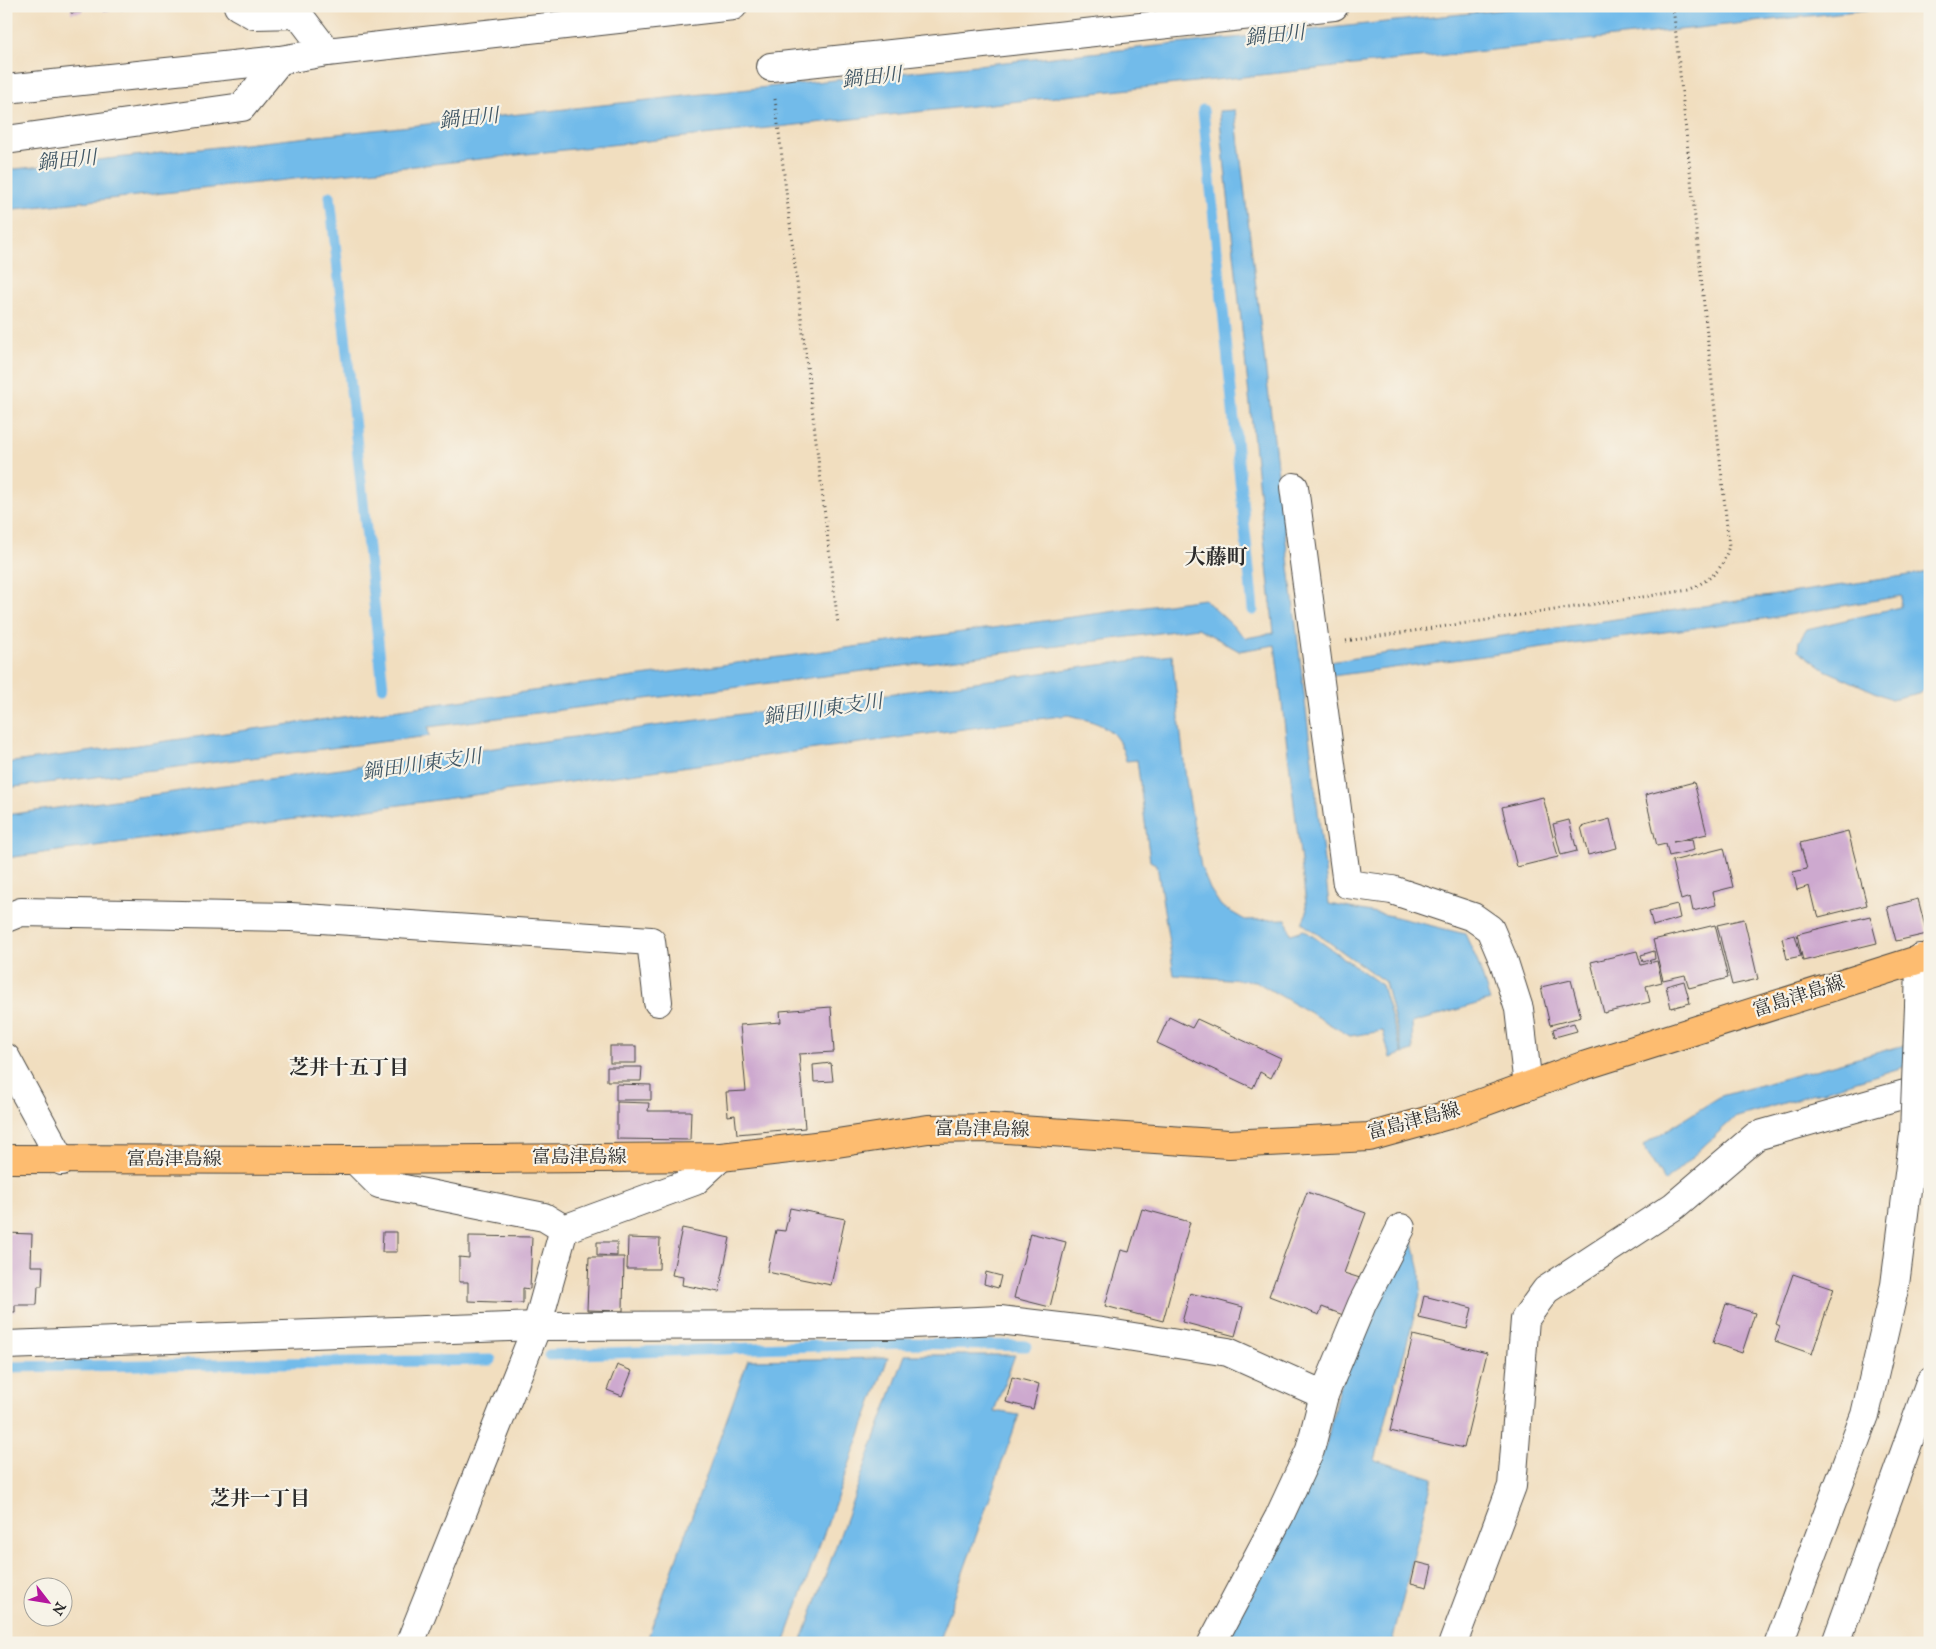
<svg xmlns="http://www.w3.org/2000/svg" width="1936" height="1649" viewBox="0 0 1936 1649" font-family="'IM FELL English','Noto Serif JP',serif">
  <rect width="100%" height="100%" fill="#f7f3e8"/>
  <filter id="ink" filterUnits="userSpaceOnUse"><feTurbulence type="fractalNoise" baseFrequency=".02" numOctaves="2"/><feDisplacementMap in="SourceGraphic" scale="10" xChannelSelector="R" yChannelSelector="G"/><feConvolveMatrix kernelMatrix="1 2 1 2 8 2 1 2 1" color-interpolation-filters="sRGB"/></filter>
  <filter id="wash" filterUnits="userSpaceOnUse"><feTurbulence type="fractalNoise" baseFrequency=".0096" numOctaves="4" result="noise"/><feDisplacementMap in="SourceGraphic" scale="20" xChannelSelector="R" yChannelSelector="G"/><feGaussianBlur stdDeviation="1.12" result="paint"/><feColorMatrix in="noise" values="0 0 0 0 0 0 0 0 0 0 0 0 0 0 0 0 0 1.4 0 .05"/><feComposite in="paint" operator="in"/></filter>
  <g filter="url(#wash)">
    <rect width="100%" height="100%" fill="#f1debf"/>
    <g fill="#72bbea" stroke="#4e738a">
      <polygon points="1538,6 1902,6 6,210 6,170 777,86"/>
      <polygon points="1235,110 1329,904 1392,916 1465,934 1477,960 1490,1000 1412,1023 1413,1051 1403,1054 1385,982 1302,923 1307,912 1275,645 1239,651 1198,628 428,727 429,736 6,788 6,763 1204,599 1246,638 1274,633 1219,111"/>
      <polygon points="1930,572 1930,687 1919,693 1891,699 1825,670 1798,650 1799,641 1807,629 1900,607 1901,596 1770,618 1332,676 1329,662"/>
      <path d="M 1172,655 L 1186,780 L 1201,867 L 1210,889 L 1221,906 L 1245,920 L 1286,919 L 1291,934 L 1304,930 L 1382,985 L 1402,1054 L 1390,1058 L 1383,1031 L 1350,1036 L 1255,981 L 1174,975 L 1157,865 L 1150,861 L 1137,760 L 1126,761 C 1118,726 1099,723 1068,715 L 6,858 L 6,815 Z"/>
      <polygon points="1930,1038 1930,1059 1734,1118 1665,1182 1643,1145 1721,1096"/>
      <polygon points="1411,1234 1420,1271 1421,1291 1375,1460 1433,1478 1393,1638 1396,1643 1226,1643 1295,1513 1325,1449 1339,1388 1388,1269"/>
      <polygon points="905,1355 1015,1355 994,1411 1019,1415 938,1643 801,1643"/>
      <polygon points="888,1358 784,1643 646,1643 748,1360"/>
    </g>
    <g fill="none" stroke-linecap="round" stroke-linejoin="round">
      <g stroke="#72bbea" stroke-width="11">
        <polyline points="1203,110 1253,610"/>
        <polyline points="330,196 383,687"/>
        <polyline points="549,1355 906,1343 1026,1346"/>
        <polyline points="6,1367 491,1360"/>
      </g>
    </g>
    <g id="blocks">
      <g fill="#cda9cf">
        <polygon points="71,6 82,6 82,12 71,13"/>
        <polygon points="103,6 144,6 144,8 103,11"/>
        <polygon points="1694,782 1707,834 1673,842 1692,839 1694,850 1669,856 1666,844 1657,846 1645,795"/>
        <polygon points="1543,797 1558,857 1517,867 1502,807"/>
        <polygon points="1610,819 1617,848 1588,855 1581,827"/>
        <polygon points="1569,820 1577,851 1561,855 1553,824"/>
        <polygon points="1848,831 1867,905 1819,917 1817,911 1815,911 1809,886 1797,890 1793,872 1807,869 1800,843"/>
        <polygon points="1724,848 1733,887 1713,892 1716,905 1693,911 1690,897 1681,900 1672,861"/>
        <polygon points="1918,899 1927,934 1896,941 1887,907"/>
        <polygon points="1677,904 1680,918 1653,926 1649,911"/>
        <polygon points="1870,916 1877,943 1803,961 1797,934"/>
        <polygon points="1744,919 1758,979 1732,985 1717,925"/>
        <polygon points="1715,925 1728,978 1689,988 1685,975 1663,980 1653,940"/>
        <polygon points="1795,935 1801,956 1787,959 1782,938"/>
        <polygon points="1637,951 1641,965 1657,961 1662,982 1646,986 1650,1002 1604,1013 1591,962"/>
        <polygon points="1654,951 1655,959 1643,962 1641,955"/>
        <polygon points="1571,980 1581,1017 1550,1025 1541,987"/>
        <polygon points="1684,981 1690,1003 1671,1008 1666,986"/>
        <polygon points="831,1007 834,1052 799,1054 805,1128 737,1134 735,1115 728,1116 726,1092 746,1091 740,1025 781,1022 780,1011"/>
        <polygon points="1169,1017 1192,1028 1197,1019 1281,1058 1271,1078 1260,1072 1253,1088 1157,1043"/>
        <polygon points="1574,1023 1577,1031 1555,1037 1553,1029"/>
        <rect x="610" y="1046" width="26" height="17"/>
        <polygon points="831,1063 833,1081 814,1082 813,1065"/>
        <polygon points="607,1067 642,1067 641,1081 607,1081"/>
        <polygon points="616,1084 651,1085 651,1100 616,1100"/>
        <polygon points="617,1102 649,1103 648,1111 691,1111 690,1140 617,1139"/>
        <polygon points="1307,1192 1366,1213 1344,1273 1360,1278 1346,1316 1322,1307 1319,1315 1269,1296"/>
        <polygon points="790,1208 845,1219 831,1285 767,1272 776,1230 785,1231"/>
        <polygon points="1142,1209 1190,1222 1163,1321 1105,1306 1121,1250 1129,1252"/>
        <polygon points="682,1228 730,1238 719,1292 682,1285 683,1277 672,1275"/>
        <polygon points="383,1232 397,1232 397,1252 382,1252"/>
        <polygon points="6,1233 32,1234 31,1266 43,1266 42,1286 38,1286 37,1305 15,1305 15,1312 6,1312"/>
        <polygon points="1030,1233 1066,1242 1050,1307 1014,1298"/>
        <polygon points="469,1236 532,1237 530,1289 523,1288 523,1303 468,1301 468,1282 459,1282 459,1257 469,1258"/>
        <polygon points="628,1238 660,1239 659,1269 627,1269"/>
        <polygon points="597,1242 617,1242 617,1256 597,1255"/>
        <polygon points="589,1257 624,1257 623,1311 587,1310"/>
        <polygon points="986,1272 1001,1276 998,1288 984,1284"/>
        <polygon points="1793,1274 1834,1288 1812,1354 1775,1341 1780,1326 1776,1324"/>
        <polygon points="1190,1293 1243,1307 1235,1336 1182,1322"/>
        <polygon points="1424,1296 1472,1308 1467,1329 1419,1318"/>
        <polygon points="1726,1304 1755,1313 1742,1353 1713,1343"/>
        <polygon points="1413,1335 1487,1353 1464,1448 1390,1431"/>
        <polygon points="617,1365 632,1371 622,1396 607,1390"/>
        <polygon points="1012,1377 1039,1384 1033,1409 1006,1402"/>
        <polygon points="1416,1562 1432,1566 1427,1587 1411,1583"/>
      </g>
    </g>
  </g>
  <g filter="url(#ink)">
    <use href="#blocks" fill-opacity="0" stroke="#494641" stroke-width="1"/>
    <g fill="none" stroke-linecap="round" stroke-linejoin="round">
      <defs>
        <g id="minor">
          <polyline points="238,6 254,15 298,14 327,52"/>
          <polyline points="771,67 1334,6"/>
          <polyline points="6,89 280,60 327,52 733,6"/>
          <polyline points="6,140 242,107 280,60"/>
          <polyline points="1294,487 1347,884 1392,890 1473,917 1490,929 1504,962 1519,1009 1528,1086"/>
          <polyline points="6,918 21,912 291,917 651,941 658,1002"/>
          <polyline points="1919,1006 1920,958"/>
          <polyline points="6,1058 62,1161"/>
          <polyline points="355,1160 379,1184 544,1217 564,1229"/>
          <polyline points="6,1345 537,1326 889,1325 1000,1320 1102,1332 1228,1352 1324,1395"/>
          <polyline points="410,1643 537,1326 564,1229 695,1181 721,1157"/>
          <polyline points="1212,1643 1279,1517 1310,1450 1324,1395 1362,1304 1401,1228"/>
          <polyline points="1453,1643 1512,1486 1525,1319 1546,1290 1674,1206 1756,1136 1930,1087"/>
          <polyline points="1779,1643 1865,1415 1895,1285 1914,1134"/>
          <polyline points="1836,1643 1930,1382"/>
        </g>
        <polyline id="major" points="6,1159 355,1160 721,1157 824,1145 928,1129 992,1128 1229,1144 1369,1137 1448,1115 1580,1067 1930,956"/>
      </defs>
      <use href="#minor" stroke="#494641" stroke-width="30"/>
      <use href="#major" stroke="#494641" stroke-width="30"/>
      <g stroke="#494641" stroke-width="3" stroke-dasharray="1 4" stroke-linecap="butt">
        <polyline points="775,99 838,624"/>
        <path d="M 1346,641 L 1689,590 C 1713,577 1721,573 1729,546 L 1673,6"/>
      </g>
      <use href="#minor" stroke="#fff" stroke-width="28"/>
      <use href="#major" stroke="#fdbc6f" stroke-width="28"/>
      <defs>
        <polyline id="minor-bridge" points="1914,1134 1919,1006"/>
      </defs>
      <use href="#minor-bridge" stroke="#494641" stroke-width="30" stroke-linecap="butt"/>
      <use href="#minor-bridge" stroke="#fff" stroke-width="28"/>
    </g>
  </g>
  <g text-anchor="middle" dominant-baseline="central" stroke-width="4.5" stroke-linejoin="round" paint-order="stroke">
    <g font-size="19" fill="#2b2b2b" stroke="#f7f3e8">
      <text transform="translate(1799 997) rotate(-18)">富島津島線</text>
      <text transform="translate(1414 1122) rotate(-15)">富島津島線</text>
      <text transform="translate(982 1130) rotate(1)">富島津島線</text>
      <text x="579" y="1158">富島津島線</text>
      <text x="174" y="1160">富島津島線</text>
    </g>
    <g font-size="20" font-style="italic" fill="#405664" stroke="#f7f3e8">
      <text transform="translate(1275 36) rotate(-6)">鍋田川</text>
      <text transform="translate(872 78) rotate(-6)">鍋田川</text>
      <text transform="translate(469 119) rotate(-6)">鍋田川</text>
      <text transform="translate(67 161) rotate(-6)">鍋田川</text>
      <text transform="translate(823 710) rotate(-8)">鍋田川東支川</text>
      <text transform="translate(422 765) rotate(-8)">鍋田川東支川</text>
    </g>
    <g font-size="20" font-weight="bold" fill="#2b2b2b" stroke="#f7f3e8">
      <text x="349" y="1068">芝井十五丁目</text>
      <text x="260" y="1499">芝井一丁目</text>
    </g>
    <g font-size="21" font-weight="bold" fill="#2b2b2b" stroke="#f7f3e8">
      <text x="1216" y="558">大藤町</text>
    </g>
  </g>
  <rect width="1936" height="1649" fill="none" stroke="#f7f3e8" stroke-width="25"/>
  <g transform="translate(48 1602) rotate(121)"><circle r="24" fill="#f7f3e8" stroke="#a5a39c"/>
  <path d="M0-4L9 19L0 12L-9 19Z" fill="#b5179e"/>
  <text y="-8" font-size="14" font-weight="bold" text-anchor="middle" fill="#2b2b2b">N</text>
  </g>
</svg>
